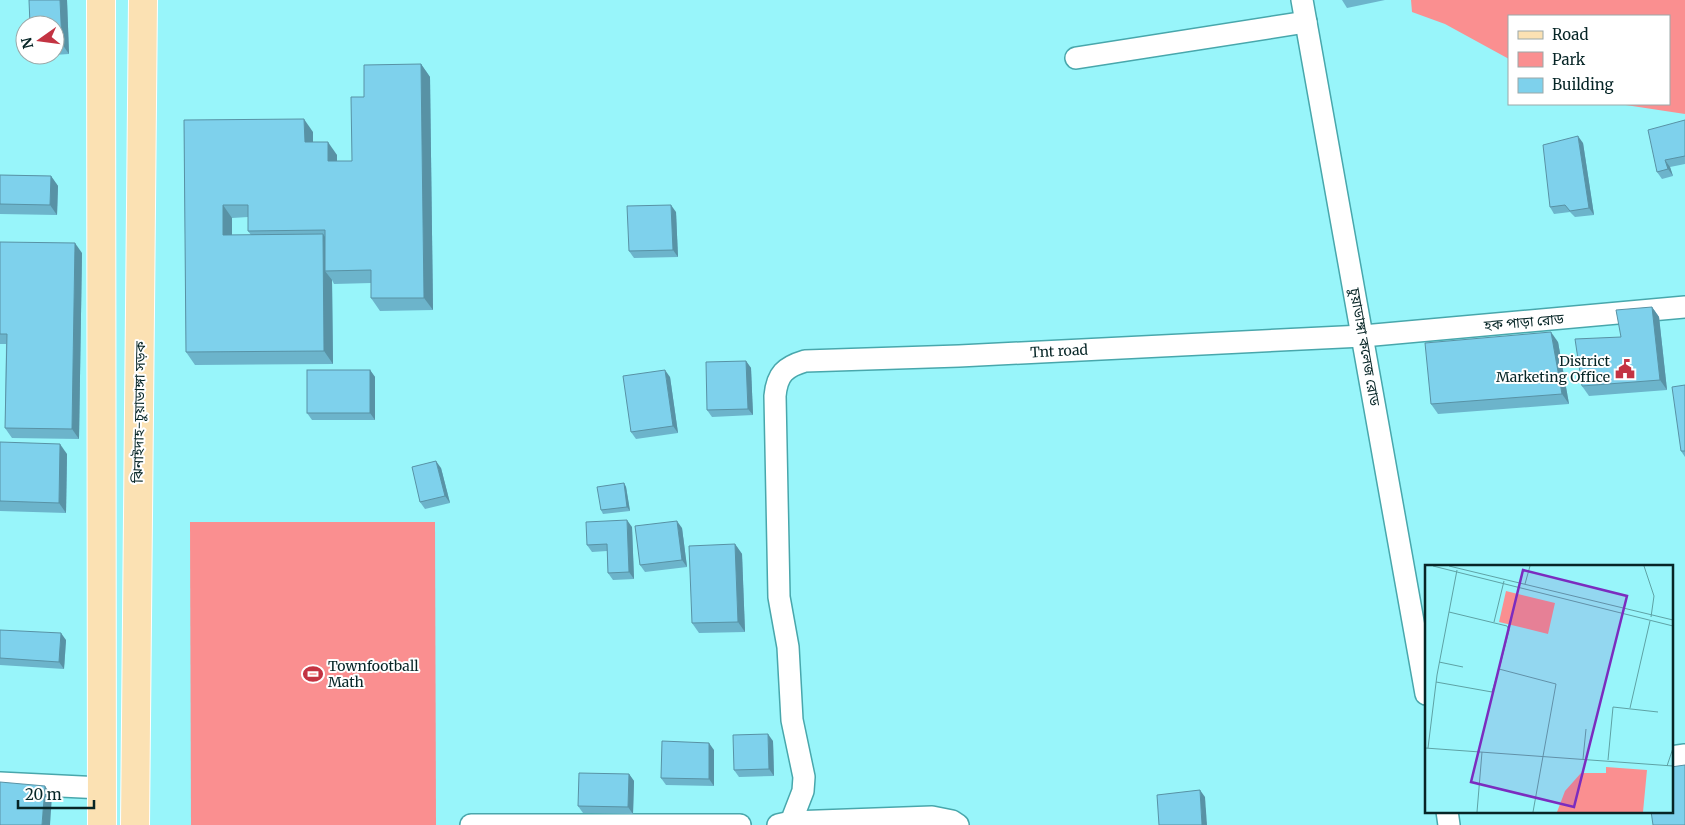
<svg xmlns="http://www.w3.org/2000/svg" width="1685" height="825" viewBox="0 0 1685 825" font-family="Merriweather,'Noto Sans Bengali',serif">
  <rect width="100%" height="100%" fill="#98f5fa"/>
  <g fill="#fa8f90">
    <polygon points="1411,0 1685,0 1685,114 1619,104 1669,104 1669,16 1509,16 1509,59 1445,24 1412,12"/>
    <polygon points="190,522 435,522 436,825 191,825"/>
  </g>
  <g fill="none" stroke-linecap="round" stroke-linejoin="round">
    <defs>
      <g id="street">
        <polyline points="1302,0 1426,694"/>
        <polyline points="1076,58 1306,22"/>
        <polyline points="1671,757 1685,755"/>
        <polyline points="0,783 102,788"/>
        <polyline points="1447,811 1449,825"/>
        <polyline points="791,822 932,817 952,821 958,825"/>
        <polyline points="471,825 740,825"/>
        <path d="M 778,825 L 791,822 L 803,791 L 804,777 L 792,720 L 788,647 L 779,597 L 775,396 C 777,374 785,367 805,361 L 959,356 L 1363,336 L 1685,307"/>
      </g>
      <g id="primary">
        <polyline points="101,0 102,825"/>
        <polyline points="135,825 143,0"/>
      </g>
    </defs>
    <use href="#street" stroke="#48a7ac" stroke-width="24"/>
    <use href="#primary" stroke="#fff" stroke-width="30"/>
    <use href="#street" stroke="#fff" stroke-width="21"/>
    <use href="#primary" stroke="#fbe1b3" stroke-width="28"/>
  </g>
  <g fill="#6cb4cb" fill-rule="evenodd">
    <polygon points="29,0 67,0 69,54 38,56 38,55 55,55 55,25"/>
    <polygon points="1342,0 1385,0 1347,8"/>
    <path d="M 421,64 L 430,77 L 433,310 L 380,311 L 371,298 L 371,283 L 334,284 L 332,280 L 333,364 L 195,365 L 186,352 L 184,120 L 313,132 L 313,142 L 337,155 L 337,161 L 352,161 L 364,97 ZM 248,217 L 248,231 L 251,235 L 232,235 L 232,218 Z"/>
    <polygon points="1685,120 1685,164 1670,167 1673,176 1662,179 1657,172"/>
    <polygon points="1583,143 1594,215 1575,217 1570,212 1554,214 1550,207"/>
    <polygon points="0,175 51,176 58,186 57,215 0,214"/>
    <polygon points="676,212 678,257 634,258 629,251"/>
    <polygon points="0,242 82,253 79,439 12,438 5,428 6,344 0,344"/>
    <polygon points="1652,307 1659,317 1667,390 1589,396 1582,386 1621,337"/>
    <polygon points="1558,342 1569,404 1438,414 1431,404"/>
    <polygon points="746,361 751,368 753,415 712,417 707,410"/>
    <polygon points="370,370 375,377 375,420 312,420 307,413"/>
    <polygon points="670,377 678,433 636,439 631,432"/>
    <polygon points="1685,385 1685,457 1681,451"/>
    <polygon points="0,442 67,454 66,513 0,511"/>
    <polygon points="441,468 450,503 425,509 420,502"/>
    <polygon points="624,483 626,487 630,511 603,514 601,510"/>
    <polygon points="632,527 634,579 613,580 608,573 607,551 592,552 587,545"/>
    <polygon points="682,528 687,567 645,572 640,565"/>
    <polygon points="735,544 742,554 745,632 699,633 692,623"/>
    <polygon points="0,630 66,640 64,669 0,665"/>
    <polygon points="773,741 774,776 739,777 734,770"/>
    <polygon points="714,750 714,786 666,785 661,778"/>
    <polygon points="629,774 634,781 633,814 583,813 578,806"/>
  </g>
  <g fill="#5892a5">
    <polygon points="60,0 67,0 69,54 62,44"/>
    <polygon points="421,64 430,77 433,310 424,298"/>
    <polygon points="304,119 313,132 313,155 305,142"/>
    <polygon points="1578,136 1583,143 1594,215 1589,208"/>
    <polygon points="328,142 337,155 337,174 328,161"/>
    <polygon points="1665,160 1670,167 1673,176 1668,169"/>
    <polygon points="51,176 58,186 57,215 50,205"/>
    <polygon points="223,205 232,218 232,248 223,235"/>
    <polygon points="671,205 676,212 678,257 673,250"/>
    <polygon points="323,234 332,247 325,271 332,280 333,364 324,351"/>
    <polygon points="75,243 82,253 79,439 72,429"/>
    <polygon points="1652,307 1659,317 1667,390 1660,380"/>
    <polygon points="1551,332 1558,342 1569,404 1562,394"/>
    <polygon points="746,361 751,368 753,415 748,409"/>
    <polygon points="370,370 375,377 375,420 370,413"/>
    <polygon points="665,370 670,377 678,433 673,426"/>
    <polygon points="60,444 67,454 66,513 59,503"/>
    <polygon points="436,461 441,468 450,503 445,496"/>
    <polygon points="624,483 626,487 630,511 627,507"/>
    <polygon points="627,520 632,527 634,579 629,572"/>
    <polygon points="677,521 682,528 687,567 682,560"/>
    <polygon points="735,544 742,554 745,632 738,622"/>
    <polygon points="61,633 66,640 64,669 59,662"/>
    <polygon points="768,734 773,741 774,776 769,769"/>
    <polygon points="709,743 714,750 714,786 709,779"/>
    <polygon points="629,774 634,781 633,814 628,807"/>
    <polygon points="45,786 52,796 50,825 42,825"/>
    <polygon points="1200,790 1205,797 1207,825 1202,825"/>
  </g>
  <g fill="#7ed1ec" stroke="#5892a5">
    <polygon points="29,0 60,0 62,44 55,45 55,25 30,25"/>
    <polygon points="421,64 424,298 371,298 371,270 325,271 325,230 248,231 248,205 223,205 223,235 323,234 324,351 186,352 184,120 304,119 305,142 328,142 328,161 352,161 351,97 364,97 364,65"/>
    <polygon points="1685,120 1685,156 1665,160 1668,169 1657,172 1648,130"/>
    <polygon points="1578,136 1589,208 1570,211 1565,205 1550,207 1543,145"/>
    <polygon points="0,175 51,176 50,205 0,204"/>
    <polygon points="671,205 673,250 629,251 627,206"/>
    <polygon points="0,242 75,243 72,429 5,428 7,334 0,334"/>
    <polygon points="1652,307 1660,380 1582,386 1575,339 1621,337 1616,310"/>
    <polygon points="1551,332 1562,394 1431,404 1425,343"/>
    <polygon points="746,361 748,409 707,410 706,362"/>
    <rect x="307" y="370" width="63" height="43"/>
    <polygon points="665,370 673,426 631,432 623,376"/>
    <polygon points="1685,385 1685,451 1681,451 1672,387"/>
    <polygon points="0,442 60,444 59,503 0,501"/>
    <polygon points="436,461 445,496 420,502 412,467"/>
    <polygon points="624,483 627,507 601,510 597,487"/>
    <polygon points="627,520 629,572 608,573 607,544 587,545 586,522"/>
    <polygon points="677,521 682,560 640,565 635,526"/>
    <polygon points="735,544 738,622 692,623 689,546"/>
    <polygon points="0,630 61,633 59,662 0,658"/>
    <polygon points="768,734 769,769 734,770 733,735"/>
    <polygon points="662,741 709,743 709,779 661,778"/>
    <polygon points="1685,765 1685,825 1653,825 1651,811 1671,811 1671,767"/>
    <polygon points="579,773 629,774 628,807 578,806"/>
    <polygon points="0,782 45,786 42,825 0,825"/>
    <polygon points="1200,790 1202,825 1159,825 1157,795"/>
  </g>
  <defs>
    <symbol id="civic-bare" viewBox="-9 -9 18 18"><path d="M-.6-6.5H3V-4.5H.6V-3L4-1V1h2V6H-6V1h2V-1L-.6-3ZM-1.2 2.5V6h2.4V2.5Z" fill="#c33342" stroke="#fff" stroke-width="2.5" paint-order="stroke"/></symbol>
    <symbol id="stadium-bare" viewBox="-9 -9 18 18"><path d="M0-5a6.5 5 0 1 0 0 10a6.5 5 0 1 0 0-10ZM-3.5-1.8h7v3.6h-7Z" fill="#c33342" stroke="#fff" stroke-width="2.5" paint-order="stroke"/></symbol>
  </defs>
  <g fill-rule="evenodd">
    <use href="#civic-bare" x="1611" y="355" width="28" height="28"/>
    <use href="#stadium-bare" x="299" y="660" width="28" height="28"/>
  </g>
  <g text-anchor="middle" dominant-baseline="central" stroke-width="4" stroke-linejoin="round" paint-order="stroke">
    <g font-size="14" fill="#062526" stroke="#fff">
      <text transform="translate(1524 322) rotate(-5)">হক পাড়া রোড</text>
      <text transform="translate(1365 347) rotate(80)">চুয়াডাঙ্গা কলেজ রোড</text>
      <text transform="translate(1059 351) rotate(-3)">Tnt road</text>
      <text transform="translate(139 412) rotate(-89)">ঝিনাইদাহ-চুয়াডাঙ্গা সড়ক</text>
    </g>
    <g font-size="14" fill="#062526" stroke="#fff" text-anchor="end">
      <text x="1610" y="361">District<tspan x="1610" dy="16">Marketing Office</tspan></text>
      <text x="328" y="666" text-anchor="start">Townfootball<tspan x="328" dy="16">Math</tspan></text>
    </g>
  </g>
  <g transform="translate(1425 565)">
    <rect width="248" height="248" fill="#98f5fa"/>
    <path d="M 81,26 L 130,38 L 123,69 L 74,57 ZM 181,202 L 222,205 L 218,247 L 132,247 L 140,226 L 156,208 L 181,208 Z" fill="#fa8f90"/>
    <path fill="none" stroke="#5ea2a5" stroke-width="1" d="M 8,1 L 248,61M 24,1 L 248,55M 219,1 L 229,31 L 226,52M 100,19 L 105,1M 24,47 L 82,61 L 84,65 L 74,104 L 131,119 L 108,247M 69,57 L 79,16M 14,97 L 38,102M 11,117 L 67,127 L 74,104M 205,143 L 225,56M 0,183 L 248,201M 3,183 L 12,110 L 32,5M 158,194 L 161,164M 183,195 L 188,142 L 233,147M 242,201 L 248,183M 52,247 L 57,187"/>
    <path fill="#7b2cbf" fill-opacity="0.15" stroke="#7b2cbf" stroke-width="2.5" d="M 98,5 L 202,31 L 149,242 L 46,217 Z"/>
    <rect width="248" height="248" fill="none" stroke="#062526" stroke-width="2.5"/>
  </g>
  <rect x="1508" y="15" width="162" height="90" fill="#ffffff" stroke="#9ba8a8"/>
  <rect x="1518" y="31" width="25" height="8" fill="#fbe1b3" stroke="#9ba8a8"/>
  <text x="1552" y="40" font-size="15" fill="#062526">Road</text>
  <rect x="1518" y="52" width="25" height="15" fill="#fa8f90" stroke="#9ba8a8"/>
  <text x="1552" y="65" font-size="15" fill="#062526">Park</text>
  <rect x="1518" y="78" width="25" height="15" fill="#7ed1ec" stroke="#9ba8a8"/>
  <text x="1552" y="90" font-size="15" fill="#062526">Building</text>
  <g transform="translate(40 40) rotate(256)"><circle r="24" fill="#ffffff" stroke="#9ba8a8"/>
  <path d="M0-4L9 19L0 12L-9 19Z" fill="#c33342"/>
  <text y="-8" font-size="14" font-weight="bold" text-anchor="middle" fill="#062526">N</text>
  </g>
  <path d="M18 800v8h76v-8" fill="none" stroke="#062526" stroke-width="2.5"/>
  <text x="25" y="800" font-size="15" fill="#062526" stroke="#ffffff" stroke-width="4" paint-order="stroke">20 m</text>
</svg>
